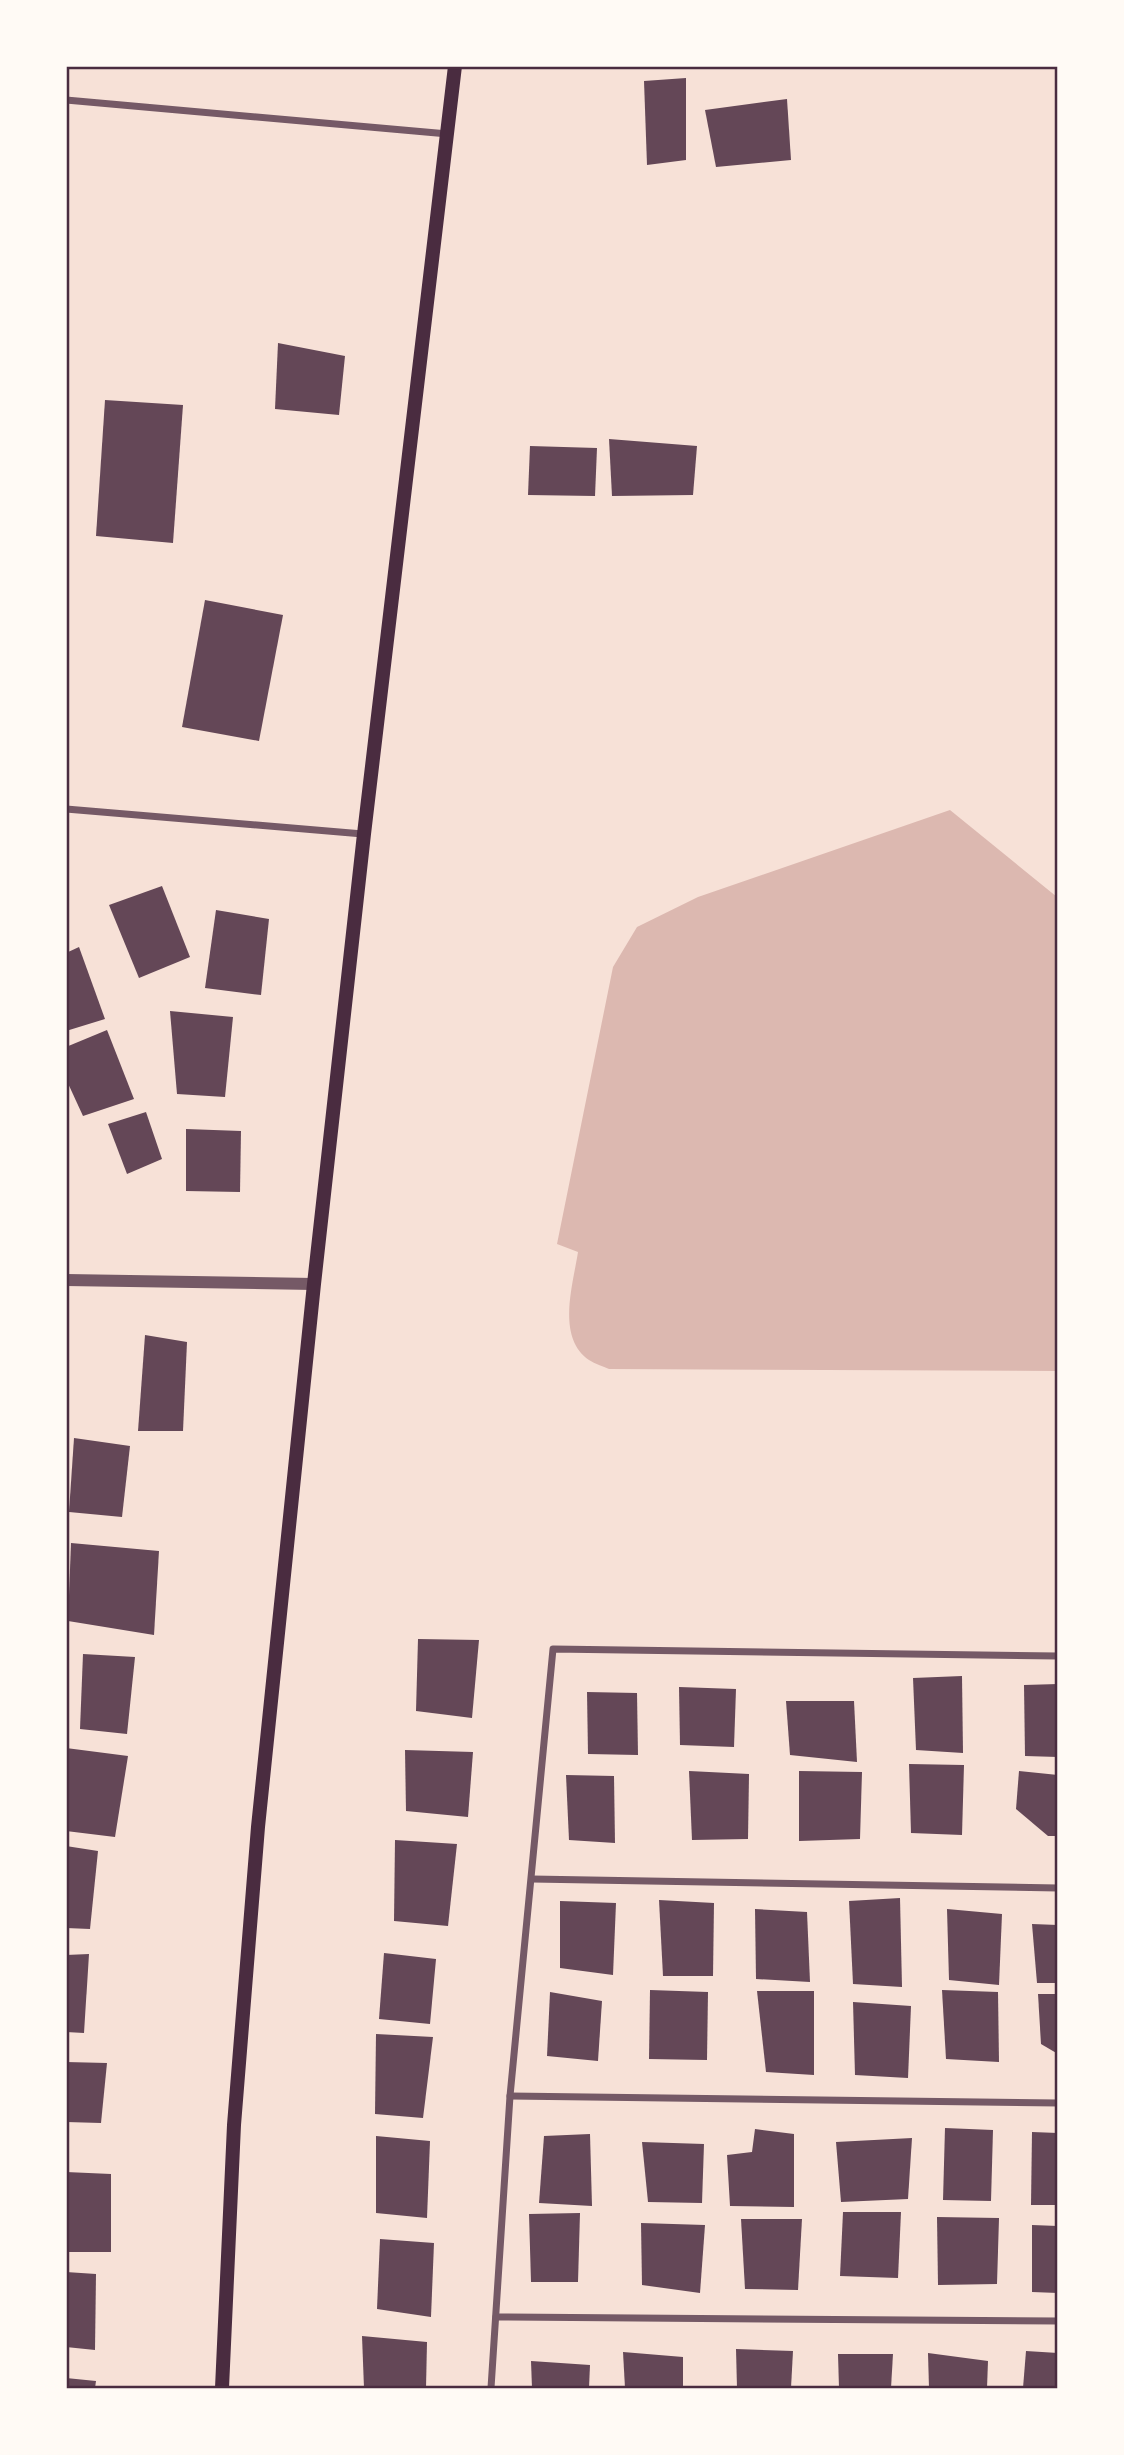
<svg xmlns="http://www.w3.org/2000/svg" width="1124" height="2455" viewBox="0 0 1124 2455" font-family="'Archivo Narrow',sans-serif">
  <rect width="100%" height="100%" fill="#f7e1d7"/>
  <path fill="#dcb8b0" d="M 950,810 L 1057,897 L 1057,1371 L 609,1369 C 603,1366 595,1364 589,1360 C 556,1337 573,1285 578,1252 L 557,1244 L 613,967 L 637,927 L 698,897 Z"/>
  <g fill="#644757">
    <polygon points="686,78 686,160 647,165 644,81"/>
    <polygon points="787,99 791,160 716,167 705,110"/>
    <polygon points="278,343 345,356 339,415 275,409"/>
    <polygon points="105,400 183,405 173,543 96,536"/>
    <polygon points="609,439 697,446 693,495 612,496"/>
    <polygon points="530,446 597,448 595,496 528,495"/>
    <polygon points="205,600 283,615 259,741 182,727"/>
    <polygon points="162,886 190,957 139,978 109,905"/>
    <polygon points="216,910 269,919 261,995 205,988"/>
    <polygon points="79,947 105,1019 66,1031 66,953"/>
    <polygon points="170,1011 233,1017 225,1097 177,1094"/>
    <polygon points="107,1030 134,1099 83,1116 66,1079 66,1047"/>
    <polygon points="146,1112 162,1159 127,1174 108,1124"/>
    <polygon points="186,1129 241,1131 240,1192 186,1191"/>
    <polygon points="145,1335 187,1342 183,1431 138,1431"/>
    <polygon points="74,1438 130,1446 122,1517 69,1512"/>
    <polygon points="71,1543 159,1551 154,1635 68,1621"/>
    <polygon points="418,1639 479,1640 472,1718 416,1711"/>
    <polygon points="83,1654 135,1657 127,1734 80,1729"/>
    <polygon points="962,1676 963,1753 916,1750 913,1678"/>
    <polygon points="1058,1684 1058,1757 1025,1756 1024,1685"/>
    <polygon points="679,1687 736,1689 734,1747 680,1745"/>
    <polygon points="587,1692 637,1693 638,1755 588,1754"/>
    <polygon points="786,1701 854,1701 857,1762 790,1755"/>
    <polygon points="66,1748 128,1756 115,1837 66,1831"/>
    <polygon points="405,1750 473,1752 468,1817 406,1811"/>
    <polygon points="909,1764 964,1765 962,1835 911,1833"/>
    <polygon points="689,1771 749,1774 748,1839 692,1840"/>
    <polygon points="799,1771 862,1772 860,1839 799,1841"/>
    <polygon points="1019,1771 1058,1775 1058,1836 1048,1836 1016,1809"/>
    <polygon points="566,1775 614,1776 615,1843 569,1840"/>
    <polygon points="395,1840 457,1844 448,1926 394,1921"/>
    <polygon points="66,1846 98,1851 90,1929 66,1928"/>
    <polygon points="900,1898 902,1987 853,1984 849,1901"/>
    <polygon points="659,1900 714,1903 713,1976 663,1976"/>
    <polygon points="560,1901 616,1903 613,1975 560,1968"/>
    <polygon points="755,1909 807,1912 810,1982 756,1979"/>
    <polygon points="947,1909 1002,1914 999,1985 949,1980"/>
    <polygon points="1032,1924 1058,1925 1058,1983 1037,1983"/>
    <polygon points="384,1953 436,1959 430,2024 379,2019"/>
    <polygon points="89,1954 84,2033 66,2032 66,1955"/>
    <polygon points="650,1990 708,1992 707,2060 649,2059"/>
    <polygon points="942,1990 998,1992 999,2062 946,2059"/>
    <polygon points="757,1991 814,1991 814,2075 766,2072"/>
    <polygon points="550,1992 602,2001 598,2061 547,2056"/>
    <polygon points="1038,1994 1058,1994 1058,2054 1041,2044"/>
    <polygon points="853,2002 911,2006 908,2078 855,2075"/>
    <polygon points="376,2034 433,2037 423,2118 375,2114"/>
    <polygon points="66,2062 107,2063 101,2123 66,2122"/>
    <polygon points="945,2128 993,2130 991,2201 943,2200"/>
    <polygon points="755,2129 794,2134 794,2207 730,2206 727,2155 752,2152"/>
    <polygon points="1032,2132 1058,2133 1058,2205 1031,2205"/>
    <polygon points="590,2134 592,2206 539,2203 544,2136"/>
    <polygon points="376,2136 430,2141 427,2218 376,2213"/>
    <polygon points="912,2138 908,2199 841,2202 836,2142"/>
    <polygon points="642,2142 704,2144 702,2203 648,2202"/>
    <polygon points="66,2172 111,2174 111,2252 66,2252"/>
    <polygon points="843,2212 901,2212 898,2278 840,2276"/>
    <polygon points="580,2213 578,2282 531,2282 529,2214"/>
    <polygon points="937,2217 999,2218 997,2284 938,2285"/>
    <polygon points="741,2219 802,2219 798,2290 745,2289"/>
    <polygon points="641,2223 705,2225 700,2293 642,2285"/>
    <polygon points="1032,2225 1058,2226 1058,2293 1032,2292"/>
    <polygon points="380,2239 434,2243 431,2317 377,2309"/>
    <polygon points="66,2272 96,2274 95,2350 66,2347"/>
    <polygon points="362,2336 427,2342 426,2388 364,2388"/>
    <polygon points="736,2349 793,2351 791,2388 737,2388"/>
    <polygon points="1026,2351 1058,2353 1058,2388 1023,2388"/>
    <polygon points="623,2352 683,2357 683,2388 625,2388"/>
    <polygon points="928,2353 988,2361 987,2388 929,2388"/>
    <polygon points="838,2354 893,2354 891,2388 839,2388"/>
    <polygon points="531,2361 590,2365 589,2388 532,2388"/>
    <polygon points="66,2378 96,2381 95,2388 66,2388"/>
  </g>
  <g fill="none" stroke-linecap="round" stroke-linejoin="round">
    <g stroke="#755966" stroke-width="7">
      <polyline points="66,100 448,134"/>
      <polyline points="66,809 363,834"/>
      <polyline points="532,1879 1058,1888"/>
      <polyline points="510,2096 1058,2103"/>
      <polyline points="496,2317 1058,2321"/>
      <polyline points="491,2388 510,2096 553,1649 1058,1656"/>
    </g>
    <polyline stroke="#755966" stroke-width="12" points="66,1280 314,1284"/>
    <polyline stroke="#4a2c40" stroke-width="14" points="222,2388 234,2125 258,1827 314,1284 364,834 455,66"/>
  </g>
  <rect width="1124" height="2455" fill="none" stroke="#fffaf5" stroke-width="136"/>
  <rect x="68" y="68" width="988" height="2319" fill="none" stroke="#4a2c40" stroke-width="2.5"/>
</svg>
